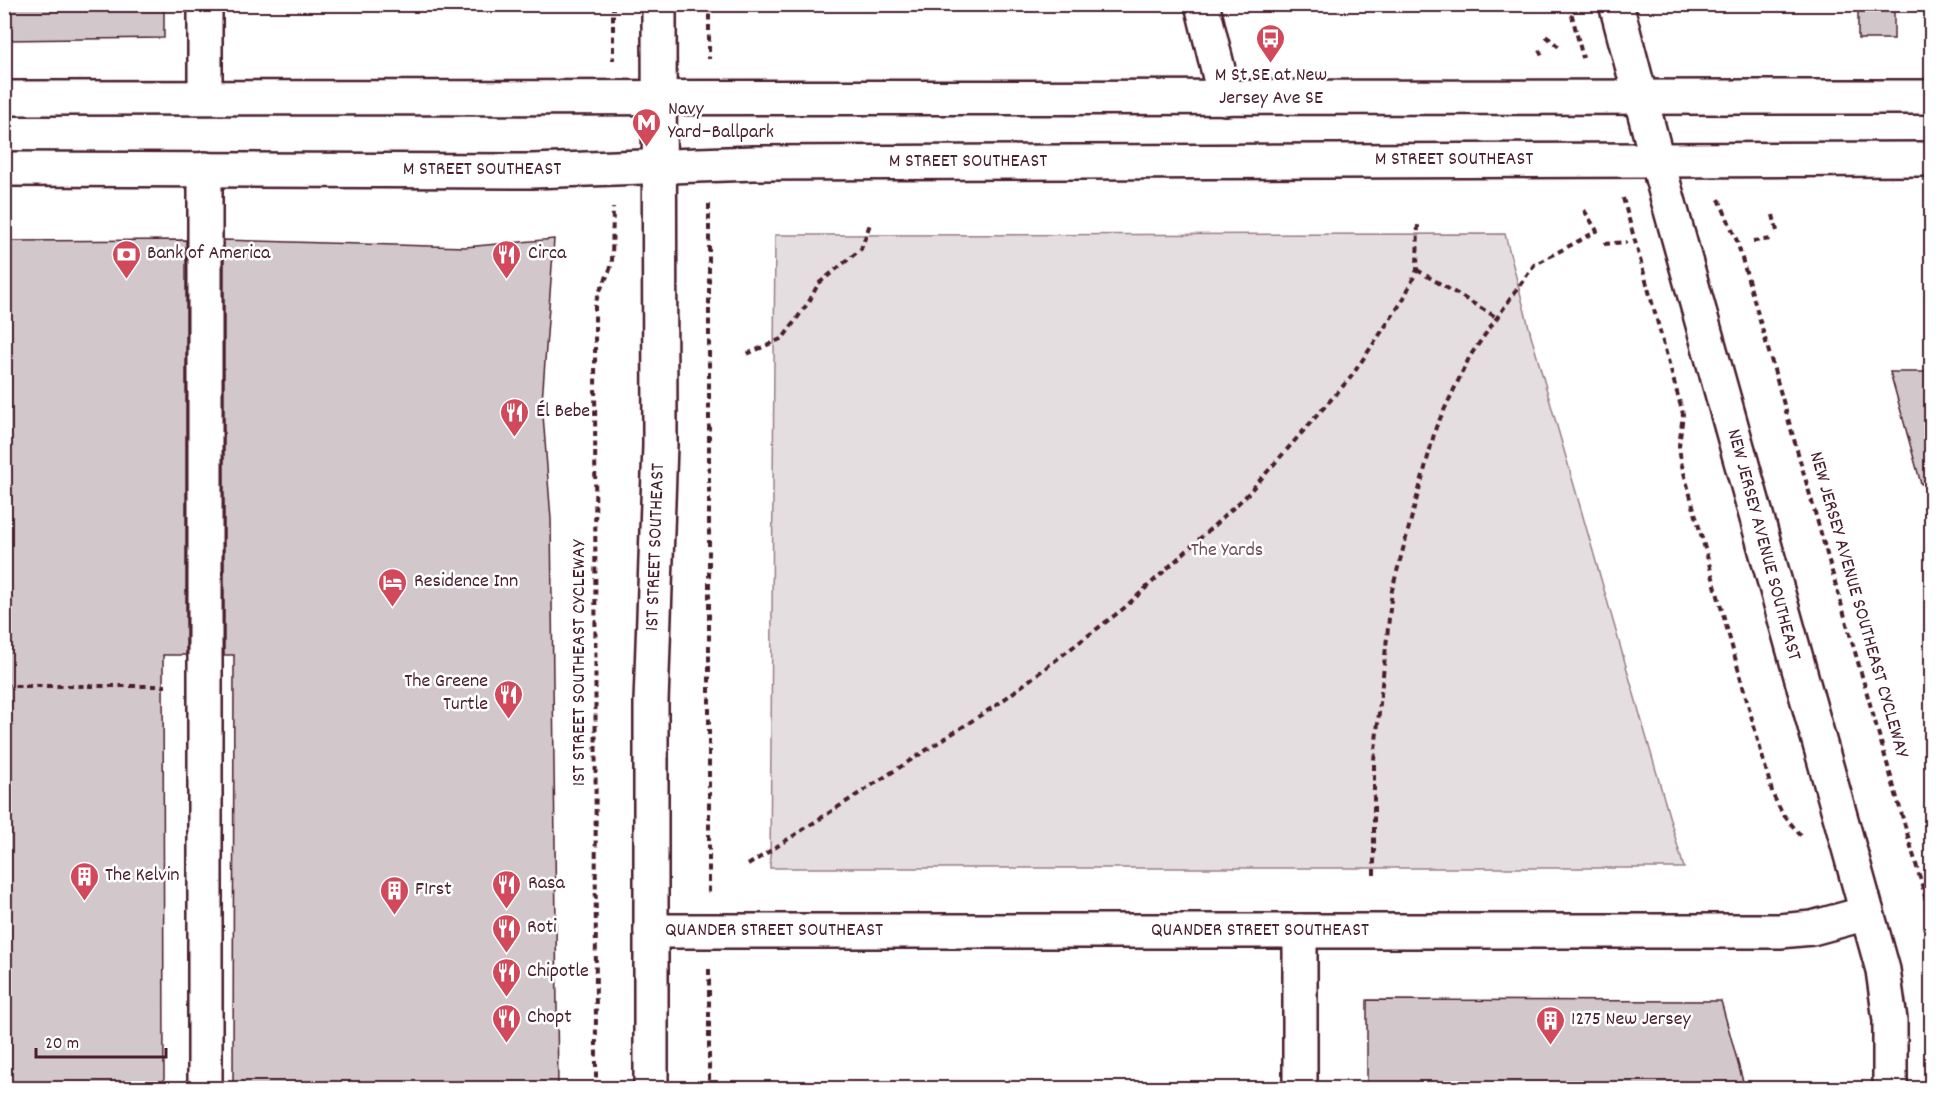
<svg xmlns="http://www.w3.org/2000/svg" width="1936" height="1093" viewBox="0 0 1936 1093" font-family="Dekko,sans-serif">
  <rect width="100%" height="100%" fill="#fff"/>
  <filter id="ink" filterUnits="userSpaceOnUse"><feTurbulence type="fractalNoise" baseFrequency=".0167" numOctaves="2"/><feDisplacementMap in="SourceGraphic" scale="12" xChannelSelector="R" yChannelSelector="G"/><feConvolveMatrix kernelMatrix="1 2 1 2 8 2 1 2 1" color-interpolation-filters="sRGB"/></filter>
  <g filter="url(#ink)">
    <polygon fill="#e5dee0" stroke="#987e86" stroke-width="1.5" points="1505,234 1532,339 1684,868 770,868 775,235"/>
    <g fill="#d2c7cb" stroke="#4a1f2b" stroke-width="1.5">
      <polygon points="4,4 164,4 164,38 4,40"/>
      <rect x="1858" y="4" width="36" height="35"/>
      <polygon points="554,239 542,402 551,519 558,1089 233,1089 234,655 224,655 224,240 465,247"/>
      <polygon points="186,240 186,655 163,655 164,1089 4,1089 4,241"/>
      <polygon points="1890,372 1932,372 1932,482 1921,484"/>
      <polygon points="1367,1000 1721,1001 1745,1089 1367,1089"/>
    </g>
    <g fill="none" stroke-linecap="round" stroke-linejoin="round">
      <defs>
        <g id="minor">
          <polyline points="205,4 205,97"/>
          <polyline points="1202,4 1225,98"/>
          <polyline points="1657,160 1883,970 1890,1020 1890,1088"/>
          <polyline points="205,169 205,1088"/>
          <polyline points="651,931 1780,931 1812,928 1867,913"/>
          <polyline points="1300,931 1300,1088"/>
          <polyline points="651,1088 651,702 660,445 659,4"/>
        </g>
        <g id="major">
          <polyline points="1616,4 1657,160"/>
          <polyline points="4,98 1932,97"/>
          <polyline points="4,169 532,171 754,163 1932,159"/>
        </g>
      </defs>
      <use href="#minor" stroke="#4a1f2b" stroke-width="38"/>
      <use href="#major" stroke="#4a1f2b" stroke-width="38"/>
      <g stroke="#4a1f2b" stroke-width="4" stroke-dasharray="6 4.5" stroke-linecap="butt">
        <polyline points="613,4 613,60"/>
        <polyline points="709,4 709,59"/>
        <polyline points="1569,4 1583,58"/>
        <polyline points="1546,36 1559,47"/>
        <polyline points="1539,50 1543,58"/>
        <polyline points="1623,198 1683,414 1679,446 1681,462 1773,795 1782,813 1802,837"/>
        <polyline points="1719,199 1737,241 1924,892 1930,921 1930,1004"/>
        <polyline points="709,204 709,893"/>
        <polyline points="1773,215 1777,231"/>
        <polyline points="1753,241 1773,239"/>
        <polyline points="1604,244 1627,242"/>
        <polyline points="1417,270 1496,317"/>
        <polyline points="747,354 783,338 810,300 818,284 861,249 870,224"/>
        <polyline points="4,686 166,686"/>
        <polyline points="748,865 998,704 1123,609 1245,497 1351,377 1403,300 1417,270 1418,223"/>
        <polyline points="1374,875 1374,760 1392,590 1436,427 1470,356 1534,265 1597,231 1584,210"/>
        <polyline points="709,969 709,1088"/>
        <path d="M 596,1088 L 595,307 C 597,290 609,278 612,262 L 613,208"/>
      </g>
      <use href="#minor" stroke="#fff" stroke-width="33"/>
      <use href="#major" stroke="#fff" stroke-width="33"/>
    </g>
  </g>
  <defs>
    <symbol id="bus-pin" viewBox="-11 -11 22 30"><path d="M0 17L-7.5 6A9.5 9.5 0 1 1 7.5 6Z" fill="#d1495b" stroke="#fff"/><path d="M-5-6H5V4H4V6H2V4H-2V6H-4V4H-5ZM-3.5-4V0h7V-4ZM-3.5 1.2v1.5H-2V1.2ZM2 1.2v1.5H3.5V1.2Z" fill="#fff"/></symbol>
    <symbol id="metro-pin" viewBox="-11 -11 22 30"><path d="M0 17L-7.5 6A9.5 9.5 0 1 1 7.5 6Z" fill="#d1495b" stroke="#fff"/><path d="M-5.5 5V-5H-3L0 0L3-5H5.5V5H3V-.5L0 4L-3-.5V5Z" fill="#fff"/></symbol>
    <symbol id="bank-pin" viewBox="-11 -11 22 30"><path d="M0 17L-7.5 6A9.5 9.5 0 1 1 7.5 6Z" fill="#d1495b" stroke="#fff"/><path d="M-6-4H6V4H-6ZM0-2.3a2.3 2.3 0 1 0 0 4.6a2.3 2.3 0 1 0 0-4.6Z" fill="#fff"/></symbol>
    <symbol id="restaurant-pin" viewBox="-11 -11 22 30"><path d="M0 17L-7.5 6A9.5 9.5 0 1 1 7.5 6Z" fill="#d1495b" stroke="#fff"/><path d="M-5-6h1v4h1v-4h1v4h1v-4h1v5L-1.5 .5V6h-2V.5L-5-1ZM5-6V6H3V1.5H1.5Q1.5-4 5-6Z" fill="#fff"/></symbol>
    <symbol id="hotel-pin" viewBox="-11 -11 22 30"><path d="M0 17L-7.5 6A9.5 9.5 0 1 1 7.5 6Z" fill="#d1495b" stroke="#fff"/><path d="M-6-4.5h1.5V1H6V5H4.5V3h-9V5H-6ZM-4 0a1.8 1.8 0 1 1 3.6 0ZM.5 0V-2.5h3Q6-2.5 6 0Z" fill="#fff"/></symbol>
    <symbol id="building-pin" viewBox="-11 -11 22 30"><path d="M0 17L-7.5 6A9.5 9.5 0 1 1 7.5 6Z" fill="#d1495b" stroke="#fff"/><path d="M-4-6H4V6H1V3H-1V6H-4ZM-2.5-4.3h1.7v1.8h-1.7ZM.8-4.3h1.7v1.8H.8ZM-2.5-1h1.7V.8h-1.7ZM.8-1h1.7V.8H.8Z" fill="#fff"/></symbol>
  </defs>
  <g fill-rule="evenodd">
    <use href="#bus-pin" x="1254" y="22" width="33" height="45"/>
    <use href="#metro-pin" x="630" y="106" width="33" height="45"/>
    <use href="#bank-pin" x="110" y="238" width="33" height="45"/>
    <use href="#restaurant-pin" x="490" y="238" width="33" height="45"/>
    <use href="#restaurant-pin" x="498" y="396" width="33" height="45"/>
    <use href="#hotel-pin" x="376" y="566" width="33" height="45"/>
    <use href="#restaurant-pin" x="492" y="678" width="33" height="45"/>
    <use href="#building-pin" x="68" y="860" width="33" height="45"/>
    <use href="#restaurant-pin" x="490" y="868" width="33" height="45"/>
    <use href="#building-pin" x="378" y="874" width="33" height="45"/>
    <use href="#restaurant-pin" x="490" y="912" width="33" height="45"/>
    <use href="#restaurant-pin" x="490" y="956" width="33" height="45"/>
    <use href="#restaurant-pin" x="490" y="1002" width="33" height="45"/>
    <use href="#building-pin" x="1534" y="1004" width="33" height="45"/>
  </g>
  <g text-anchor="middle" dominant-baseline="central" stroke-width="5" stroke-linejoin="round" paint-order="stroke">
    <g font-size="20" fill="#4a1f2b" stroke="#fff" text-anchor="start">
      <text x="1271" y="76" text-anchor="middle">M St SE at New<tspan x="1271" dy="23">Jersey Ave SE</tspan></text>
      <text x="668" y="110">Navy<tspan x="668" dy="23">Yard–Ballpark</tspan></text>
      <text x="147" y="254">Bank of America</text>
      <text x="528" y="254">Circa</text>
      <text x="536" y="412">Él Bebe</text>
      <text x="414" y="582">Residence Inn</text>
      <text x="488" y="682" text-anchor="end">The Greene<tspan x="488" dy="23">Turtle</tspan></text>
      <text x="105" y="876">The Kelvin</text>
      <text x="528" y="884">Rasa</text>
      <text x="415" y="890">F1rst</text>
      <text x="527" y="928">Roti</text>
      <text x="527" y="972">Chipotle</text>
      <text x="527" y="1018">Chopt</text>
      <text x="1571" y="1020">1275 New Jersey</text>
    </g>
    <g font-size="20" fill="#4a1f2b" stroke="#fff">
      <text x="1454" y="160">M STREET SOUTHEAST</text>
      <text x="968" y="162">M STREET SOUTHEAST</text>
      <text x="482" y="170">M STREET SOUTHEAST</text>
      <text transform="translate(1763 545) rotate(75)">NEW JERSEY AVENUE SOUTHEAST</text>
      <text transform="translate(656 547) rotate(-88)">1ST STREET SOUTHEAST</text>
      <text transform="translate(1858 605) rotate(74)">NEW JERSEY AVENUE SOUTHEAST CYCLEWAY</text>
      <text transform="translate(580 663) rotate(-90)">1ST STREET SOUTHEAST CYCLEWAY</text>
      <text x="774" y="931">QUANDER STREET SOUTHEAST</text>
      <text x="1260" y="931">QUANDER STREET SOUTHEAST</text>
    </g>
    <g font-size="20" fill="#714f58" stroke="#fff">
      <text x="1227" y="551">The Yards</text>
    </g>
  </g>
  <rect width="1936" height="1093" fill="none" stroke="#fff" stroke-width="24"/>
  <rect x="12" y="12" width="1912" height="1069" fill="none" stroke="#4a1f2b" stroke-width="2" filter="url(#ink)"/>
  <path d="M36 1048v9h130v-9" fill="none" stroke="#4a1f2b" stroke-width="3"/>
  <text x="45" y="1048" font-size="18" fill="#4a1f2b" stroke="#ffffff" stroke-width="4.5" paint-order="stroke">20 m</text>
</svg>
